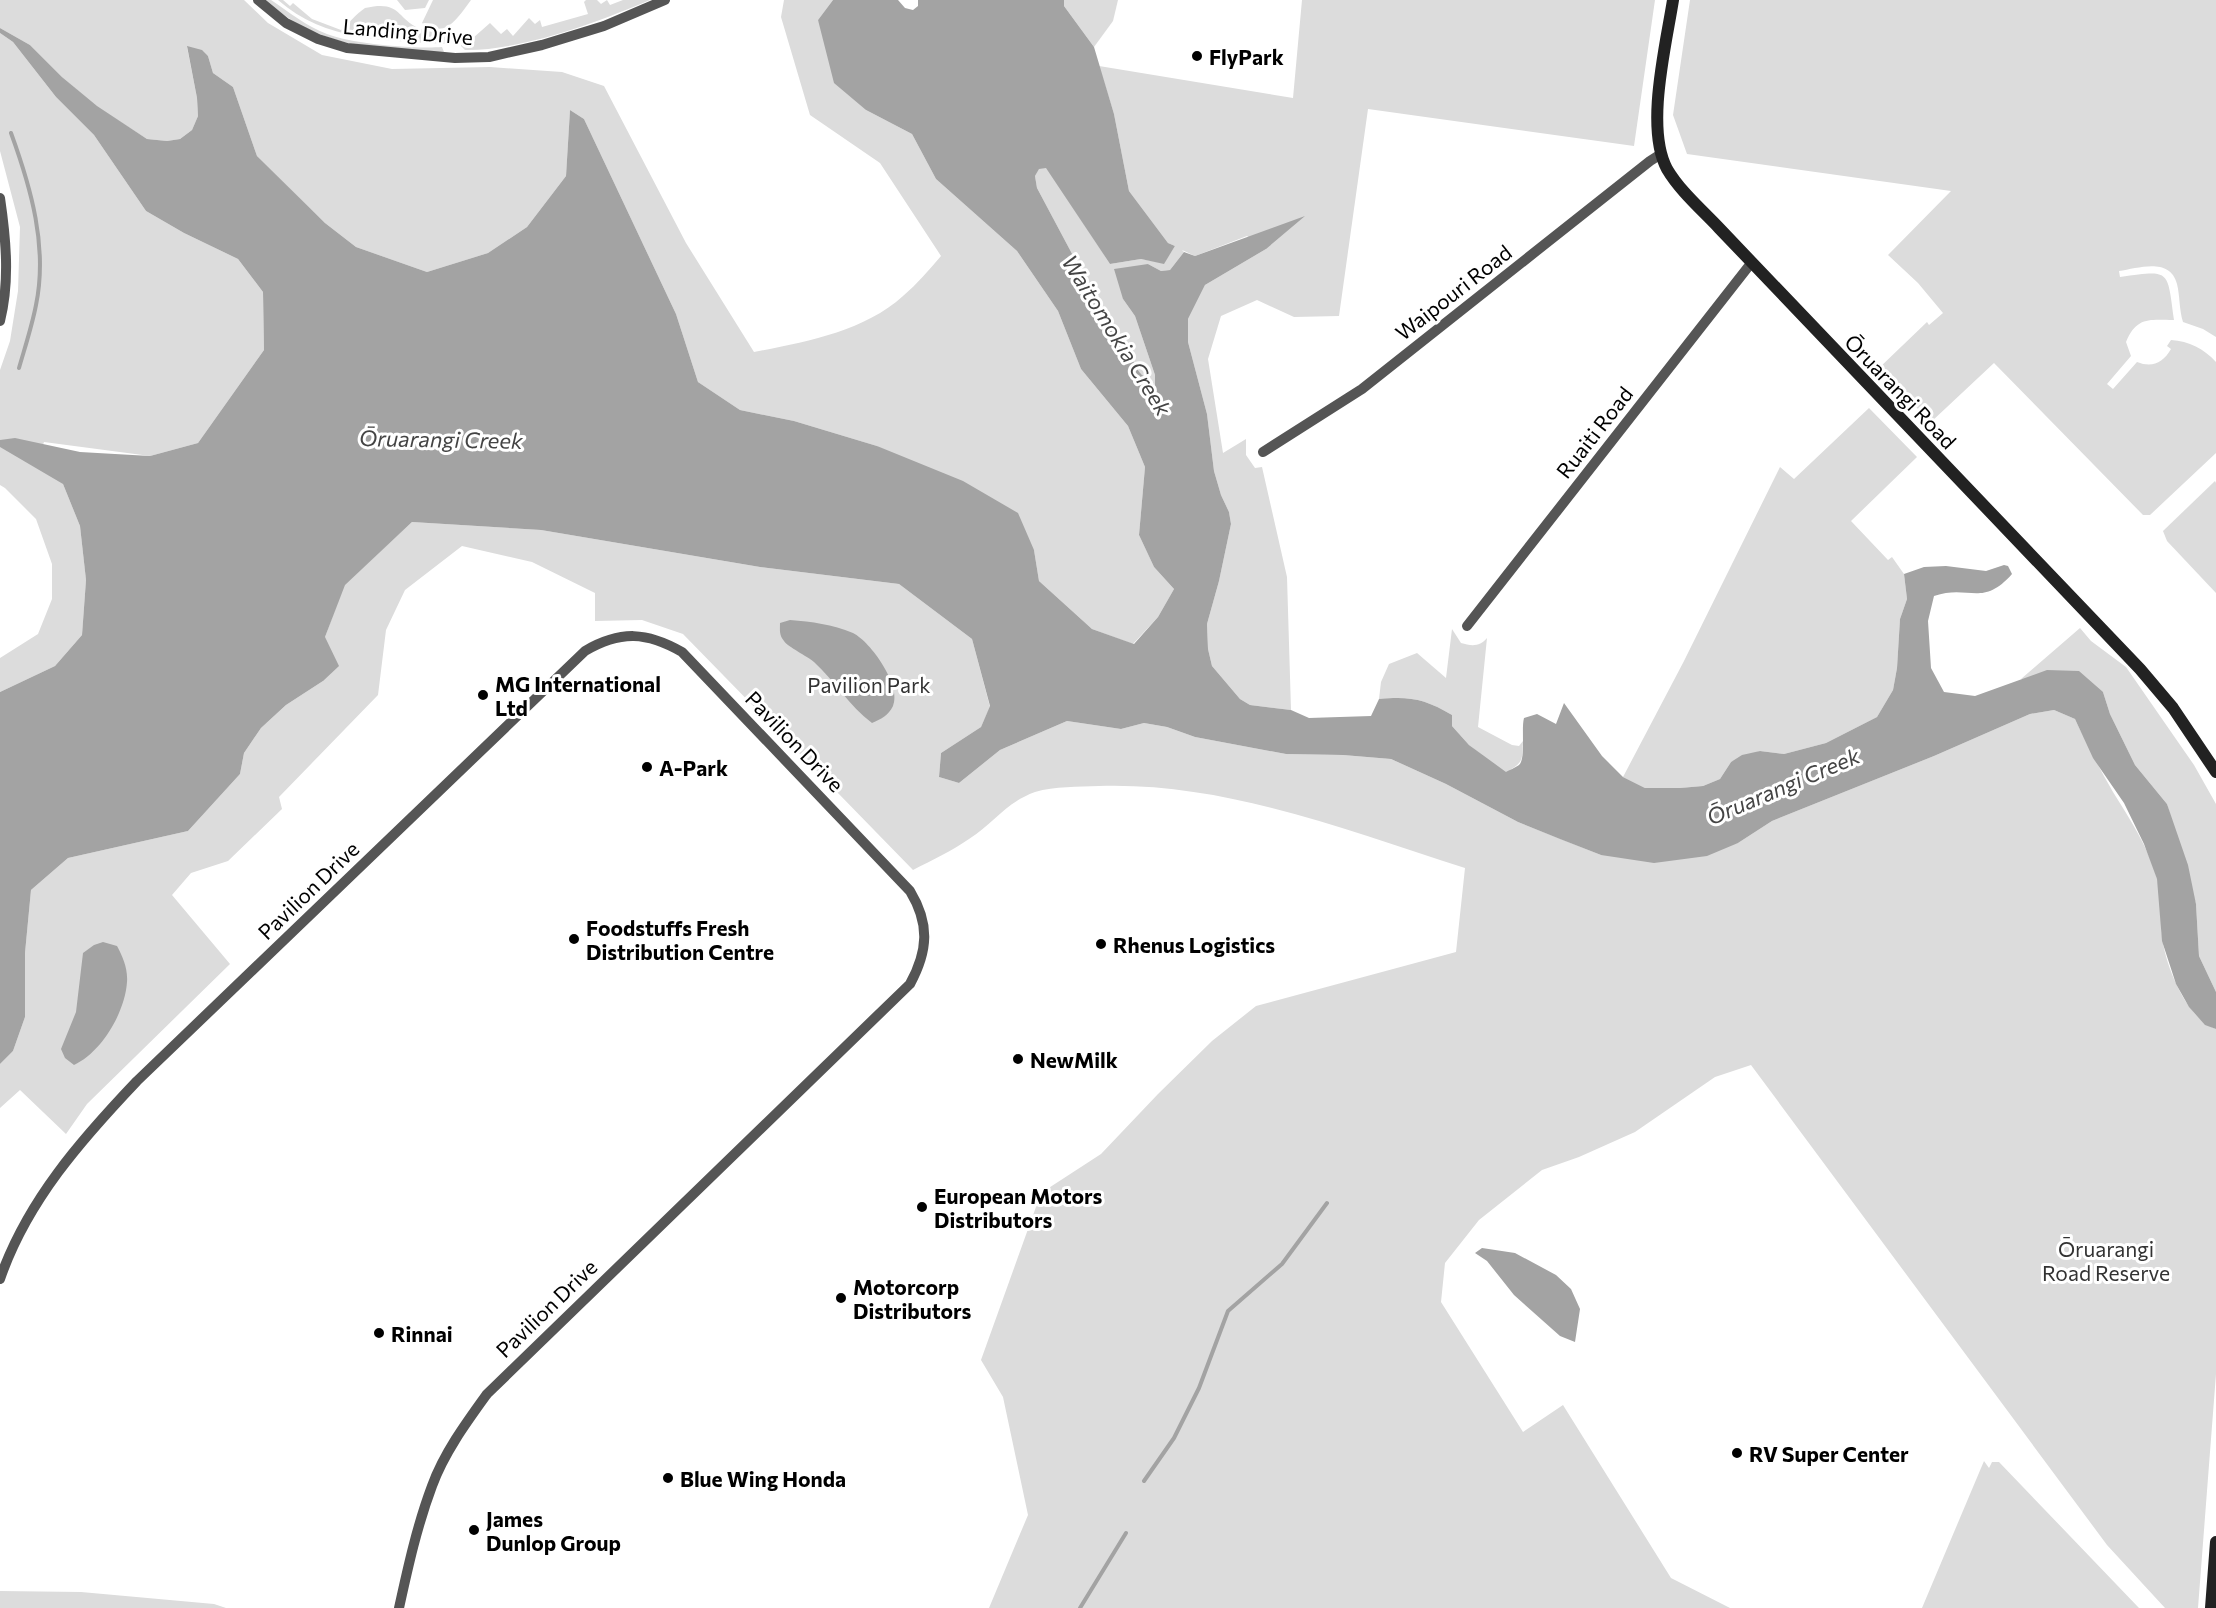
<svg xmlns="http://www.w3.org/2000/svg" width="2216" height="1608" viewBox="0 0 2216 1608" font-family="Commissioner,sans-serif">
  <rect width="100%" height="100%" fill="#fff"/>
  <g fill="#dcdcdc">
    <path d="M 0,0 L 244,0 L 268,23 L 322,55 L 392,69 L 490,67 L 562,72 L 604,86 L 686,243 L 754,352 C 805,342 863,332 903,296 C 917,284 929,270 941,256 L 880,163 L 810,115 L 781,17 L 784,0 L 833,0 L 818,20 L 866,110 L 912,134 L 936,179 L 1017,251 L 1058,311 L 1081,369 L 1128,426 L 1145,467 L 1139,535 L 1154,567 L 1174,589 L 1158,617 L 1133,644 L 1092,629 L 1039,581 L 1034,550 L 877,446 L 794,421 L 740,410 L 698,382 L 676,314 L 584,119 L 570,110 L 566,176 L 527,227 L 488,253 L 427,272 L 356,247 L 325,223 L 300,199 L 257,156 L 233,87 L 213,73 L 208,56 L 187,47 L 197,98 L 198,116 L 192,130 L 180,139 L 167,141 L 147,139 L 97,107 L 62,77 L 30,45 L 0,28 Z"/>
    <path d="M 266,0 L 271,0 C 289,12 306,26 327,34 C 353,44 413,49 442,47 L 444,52 C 382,53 312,45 266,0 Z"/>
    <path d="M 278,0 L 283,0 L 290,6 L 293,3 L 312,19 L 341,30 C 349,23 356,14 365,8 C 400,0 396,17 418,28 C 428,33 439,32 450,31 L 446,44 C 387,40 325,42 278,0 Z"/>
    <polygon points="397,0 429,0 425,8 405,10"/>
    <path d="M 433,0 L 471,0 C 458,17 446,40 422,23 Z"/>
    <path d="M 586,0 L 597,0 L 601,4 L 607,0 L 610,5 L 623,0 L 650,0 C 598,22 521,51 465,50 L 461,46 L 462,37 L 466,33 L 473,38 L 490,23 L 501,34 L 507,29 L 513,36 L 529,18 L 535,24 L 540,20 L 542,27 L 588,14 L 584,2 Z"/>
    <polygon points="1064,0 1118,0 1113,21 1094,47 1064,6"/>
    <path d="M 1302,0 L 1655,0 L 1634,146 L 1368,109 L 1339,316 L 1294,317 L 1257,300 L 1221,316 L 1208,359 L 1223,453 L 1246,439 L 1246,455 L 1255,468 L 1262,467 L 1287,577 L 1291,710 L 1250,705 L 1240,699 L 1212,666 L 1208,649 L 1207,624 L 1219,581 L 1231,524 L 1229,512 L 1221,495 L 1214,471 L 1207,414 L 1188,342 L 1188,319 L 1205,285 L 1266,249 L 1247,236 L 1195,256 L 1182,250 L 1184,252 L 1170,270 L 1161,271 L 1148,264 L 1123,299 L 1135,316 L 1155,375 L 1156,385 C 1136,373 1134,368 1130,345 L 1109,328 L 1086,280 L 1037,188 L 1035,176 L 1039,168 L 1047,168 L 1110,264 L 1141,259 L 1164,263 L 1175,246 L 1168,243 L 1129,191 L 1114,114 L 1099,66 L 1293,98 Z"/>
    <path d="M 1690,0 L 2216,0 L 2216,337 L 2203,329 L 2183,322 C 2179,309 2180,296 2177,284 C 2170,257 2139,268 2119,271 L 2120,277 C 2171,270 2167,269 2174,320 C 2150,320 2137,316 2126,342 L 2131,356 L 2107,384 L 2113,389 L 2137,362 C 2152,368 2163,363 2171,349 L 2167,346 L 2171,340 C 2189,341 2204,349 2216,362 L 2216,453 L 2150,515 L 2143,515 L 1994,363 L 1931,422 L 1878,369 L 1927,322 L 1929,325 L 1943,313 L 1918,283 L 1888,255 L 1951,191 L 1687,154 L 1673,115 Z"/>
    <polygon points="0,33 13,42 56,97 94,135 146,211 184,233 238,259 263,292 264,350 198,443 150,456 44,442 42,448 63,484 80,526 86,580 82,635 55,666 0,692 0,658 38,634 52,599 52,564 36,519 5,488 0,485 0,370 10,341 18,291 20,227 0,151"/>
    <polygon points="1869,408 1917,457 1851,521 1888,560 1892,557 1904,574 1907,599 1900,619 1897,668 1893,690 1877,717 1826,743 1784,754 1760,751 1731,762 1720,779 1703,786 1680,788 1645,788 1623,777 1684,661 1780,467 1794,479"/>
    <polygon points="2215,481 2216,483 2216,593 2167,541 2163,531"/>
    <path d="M 412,522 L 541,530 L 760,567 L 899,584 L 972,639 L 990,707 L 981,727 L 941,753 L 939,777 L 959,783 L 1000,750 L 1067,721 L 1121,729 L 1144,723 L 1167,727 L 1195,737 L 1286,754 L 1343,755 L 1391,759 L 1446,784 L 1518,822 L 1601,855 L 1738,843 L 1772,821 L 1934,756 L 2030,714 L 2054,710 L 2075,719 C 2087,744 2099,768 2113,792 C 2130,819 2148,847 2157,878 C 2162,896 2160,918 2162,937 C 2166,967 2186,1018 2216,1029 L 2216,1374 L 2198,1608 L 2165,1608 L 2107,1545 L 1751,1065 L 1715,1077 L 1635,1132 L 1579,1157 L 1542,1170 L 1479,1220 L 1445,1263 L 1441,1302 L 1523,1432 L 1563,1405 L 1671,1578 L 1730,1608 L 989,1608 L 1028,1515 L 1003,1397 L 981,1360 L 1041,1193 L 1101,1154 L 1158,1094 L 1212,1041 L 1256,1006 L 1456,952 L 1465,868 C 1346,830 1225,782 1099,786 C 1078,787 1055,786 1035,792 C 1005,803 994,823 969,839 C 952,851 932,860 913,870 L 683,634 L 642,620 L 595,621 L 595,593 L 532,562 L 462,546 L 405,590 L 386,630 L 378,695 L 279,797 L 282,809 L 228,861 L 191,873 L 172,895 L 230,964 L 87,1104 L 66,1134 L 20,1090 L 0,1108 L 0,1064 L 13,1051 L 25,1017 L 25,953 L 31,890 L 68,858 L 188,831 L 240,774 L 244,753 L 261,728 L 286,705 L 323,681 L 325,637 L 344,585 Z"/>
    <polygon points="2080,628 2091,641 2126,667 2194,765 2216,804 2216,992 2199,956 2196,904 2167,804 2135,765 2110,714 2103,692 2021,679"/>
    <path d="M 1452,629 L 1461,643 C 1471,646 1480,647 1487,638 L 1478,727 L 1512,745 L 1519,746 L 1523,741 C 1522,761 1524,762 1505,773 L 1469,745 L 1452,726 L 1452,715 C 1425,699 1410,696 1379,699 L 1381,682 L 1389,664 L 1417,653 L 1446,678 Z"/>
    <polygon points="1984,1461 1989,1468 1992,1462 1999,1462 2139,1608 1922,1608"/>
    <polygon points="0,1591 81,1592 214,1604 226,1608 0,1608"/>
  </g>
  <g fill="#a3a3a3">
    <path d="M 833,0 L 898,0 L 905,8 L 913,10 L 918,6 L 918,0 L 1064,0 L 1064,6 L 1094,47 L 1114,114 L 1129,191 L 1168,243 L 1175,246 L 1164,264 L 1141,259 L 1110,264 L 1046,168 L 1039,169 L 1035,176 L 1037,188 L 1086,280 L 1109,328 L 1130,345 C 1134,367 1136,372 1155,385 L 1155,375 L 1135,316 L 1123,299 L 1114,269 L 1148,264 L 1161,271 L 1170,270 L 1184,252 L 1195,256 L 1305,216 L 1266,249 L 1205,285 L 1188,319 L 1188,342 L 1207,414 L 1214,471 L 1221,495 L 1229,512 L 1231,524 L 1219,581 L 1207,624 L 1208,649 L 1212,666 L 1240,699 L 1250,705 L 1291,710 L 1309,718 L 1371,716 L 1379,699 C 1410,696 1425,699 1452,715 L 1452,726 L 1469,745 L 1506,772 C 1509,770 1515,768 1519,765 C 1526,759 1521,729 1524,718 L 1537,714 L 1556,724 L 1564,703 L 1602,756 L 1623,777 L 1645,788 L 1680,788 L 1703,786 L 1720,779 L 1731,762 L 1742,755 L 1760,751 L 1784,754 L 1826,743 L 1877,717 L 1893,690 L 1897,668 L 1900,619 L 1907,599 L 1904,574 L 1924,567 L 1946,566 L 1986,571 L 2004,565 L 2008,566 L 2012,574 C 1982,608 1969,584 1934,596 L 1928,621 L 1931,668 L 1944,692 L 1975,696 L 2047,670 L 2079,671 L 2103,692 L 2110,714 L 2135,765 L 2167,804 L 2188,865 L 2196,904 L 2199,956 L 2216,992 L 2216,1029 L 2205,1025 L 2189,1007 L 2176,984 L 2162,941 L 2157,879 L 2144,844 L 2124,803 L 2093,758 L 2075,719 L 2054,710 L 2030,714 L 1934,756 L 1772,821 L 1738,843 L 1707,856 L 1654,863 L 1601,855 L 1560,839 L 1518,822 L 1446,784 L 1391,759 L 1343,755 L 1286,754 L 1195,737 L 1167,727 L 1144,723 L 1121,729 L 1067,721 L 1000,750 L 959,783 L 939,777 L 941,753 L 981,727 L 990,706 L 972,639 L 899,584 L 760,567 L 541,530 L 412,522 L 345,585 L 325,637 L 339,666 L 323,681 L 286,705 L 261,728 L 244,753 L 240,774 L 188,831 L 68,858 L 31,890 L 25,953 L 25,1017 L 13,1051 L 0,1064 L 0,692 L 55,666 L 82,635 L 86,580 L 80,526 L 63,484 L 0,447 L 0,440 L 15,438 L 80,452 L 150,456 L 198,443 L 264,350 L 263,292 L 238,259 L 184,233 L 146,211 L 94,135 L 56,97 L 13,42 L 0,33 L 0,28 L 30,45 L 62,77 L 97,106 L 147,139 L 167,141 L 180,139 L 192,130 L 198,116 L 197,98 L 187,46 L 202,50 L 208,56 L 213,73 L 233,87 L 257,156 L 325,223 L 356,247 L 427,272 L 488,253 L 527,227 L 566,176 L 570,110 L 584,119 L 676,314 L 698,382 L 740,410 L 794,421 L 877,446 L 963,481 L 1018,513 L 1034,550 L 1039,581 L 1092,629 L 1134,644 L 1158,617 L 1174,589 L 1154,567 L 1139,535 L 1145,467 L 1128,426 L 1081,369 L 1058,311 L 1017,251 L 936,179 L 912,134 L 866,110 L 834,83 L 818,20 Z"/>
    <path d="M 790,620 C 812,622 832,624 853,633 C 871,642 902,686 893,706 C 888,716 881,719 872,723 C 849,706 835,681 814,662 C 807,656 788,647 784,641 C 779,635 780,630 780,623 Z"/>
    <path d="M 103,942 L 117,946 C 123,957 128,969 127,982 C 125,1012 102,1052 74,1065 L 65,1058 L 61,1049 L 76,1012 L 83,953 L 94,945 Z"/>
    <polygon points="1482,1248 1515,1253 1556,1275 1571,1289 1580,1309 1575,1342 1560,1336 1514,1295 1487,1261 1475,1253"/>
  </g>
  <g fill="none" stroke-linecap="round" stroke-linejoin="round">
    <g stroke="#a3a3a3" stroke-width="4">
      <path d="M 11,133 C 31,188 48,247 36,305 C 32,326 25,347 19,368"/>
      <polyline points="1144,1481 1174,1438 1199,1388 1228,1311 1282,1264 1327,1203"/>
      <polyline points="1080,1608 1126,1533"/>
    </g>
    <g stroke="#555" stroke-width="10">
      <polyline points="258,0 286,23 318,39 347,48 455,58 489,57 542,45 604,26 665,0"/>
      <path d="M 0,198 C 6,239 10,281 0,321"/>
      <polyline points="1263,452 1362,389 1650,161 1661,154"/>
      <polyline points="1467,626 1752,262"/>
      <path d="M 0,1279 C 27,1201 81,1140 137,1081 L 585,651 C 621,630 647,632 682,652 L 910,891 C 930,924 928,951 910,984 L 487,1394 C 466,1423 444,1453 432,1486 C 417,1526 408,1567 399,1608"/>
    </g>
    <g stroke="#222" stroke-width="12">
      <path d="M 1673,0 C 1666,45 1645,128 1667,169 C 1680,191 1701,209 1719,228 L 2140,669 L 2173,708 L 2216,772"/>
      <polyline points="2211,1608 2216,1542"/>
    </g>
  </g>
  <g fill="#000" stroke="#fff" stroke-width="2">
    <circle cx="1197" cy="56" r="6"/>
    <circle cx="483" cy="695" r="6"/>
    <circle cx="647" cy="767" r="6"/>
    <circle cx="574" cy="939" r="6"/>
    <circle cx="1101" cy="944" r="6"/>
    <circle cx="1018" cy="1059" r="6"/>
    <circle cx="922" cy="1207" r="6"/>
    <circle cx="841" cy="1298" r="6"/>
    <circle cx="379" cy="1333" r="6"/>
    <circle cx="1737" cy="1453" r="6"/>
    <circle cx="668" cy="1478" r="6"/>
    <circle cx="474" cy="1530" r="6"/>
  </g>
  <g text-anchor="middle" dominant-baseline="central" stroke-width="6" stroke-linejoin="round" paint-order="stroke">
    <g font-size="21" fill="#000" stroke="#fff">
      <text transform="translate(408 31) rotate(5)">Landing Drive</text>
      <text transform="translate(1453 292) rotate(-38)">Waipouri Road</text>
      <text transform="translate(1901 391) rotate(46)">Ōruarangi Road</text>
      <text transform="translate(1594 432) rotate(-52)">Ruaiti Road</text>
      <text transform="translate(795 741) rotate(46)">Pavilion Drive</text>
      <text transform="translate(308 890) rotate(-44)">Pavilion Drive</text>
      <text transform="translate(546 1308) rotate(-44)">Pavilion Drive</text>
    </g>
    <g font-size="21" font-weight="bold" fill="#000" stroke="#fff" text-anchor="start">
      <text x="1209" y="56">FlyPark</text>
      <text x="495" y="683">MG International<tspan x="495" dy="24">Ltd</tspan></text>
      <text x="659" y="767">A-Park</text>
      <text x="586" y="927">Foodstuffs Fresh<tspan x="586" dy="24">Distribution Centre</tspan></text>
      <text x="1113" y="944">Rhenus Logistics</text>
      <text x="1030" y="1059">NewMilk</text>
      <text x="934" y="1195">European Motors<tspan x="934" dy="24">Distributors</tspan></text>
      <text x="853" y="1286">Motorcorp<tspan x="853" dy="24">Distributors</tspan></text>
      <text x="391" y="1333">Rinnai</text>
      <text x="1749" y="1453">RV Super Center</text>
      <text x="680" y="1478">Blue Wing Honda</text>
      <text x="486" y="1518">James<tspan x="486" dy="24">Dunlop Group</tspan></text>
    </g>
    <g font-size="21" fill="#333" stroke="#fff">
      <text x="869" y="684">Pavilion Park</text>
      <text x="2106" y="1248">Ōruarangi<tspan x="2106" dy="24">Road Reserve</tspan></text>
    </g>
    <g font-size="22" font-style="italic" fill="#444" stroke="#fff">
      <text transform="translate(1117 335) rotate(58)">Waitomokia Creek</text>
      <text transform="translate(441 439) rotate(1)">Ōruarangi Creek</text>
      <text transform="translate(1783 786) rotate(-23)">Ōruarangi Creek</text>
    </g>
  </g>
</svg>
